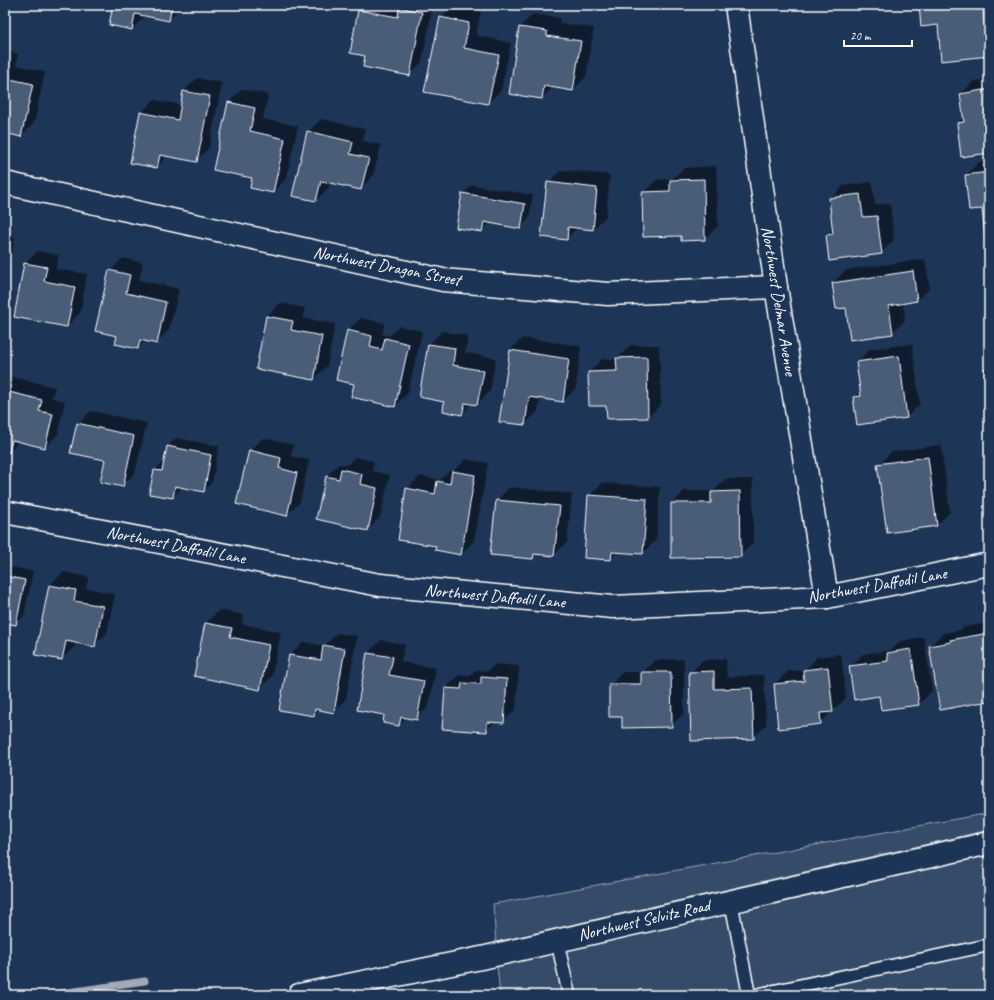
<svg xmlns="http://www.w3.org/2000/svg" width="994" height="1000" viewBox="0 0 994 1000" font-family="Caveat,sans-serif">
  <rect width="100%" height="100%" fill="#1d3557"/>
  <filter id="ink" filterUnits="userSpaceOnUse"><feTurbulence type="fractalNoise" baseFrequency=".025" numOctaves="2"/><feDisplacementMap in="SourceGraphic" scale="8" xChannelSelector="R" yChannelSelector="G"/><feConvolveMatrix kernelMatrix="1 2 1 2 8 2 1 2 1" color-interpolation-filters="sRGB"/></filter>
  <g filter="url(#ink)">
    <g fill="#364b69" stroke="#9aa5b4">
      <polygon points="989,813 989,830 496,942 493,904"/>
      <polygon points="989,855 989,995 500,995 497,966"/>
    </g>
    <g fill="#0007">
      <polygon points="114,5 182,5 181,7 168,20 145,16 132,29"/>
      <polygon points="364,5 433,5 422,62 409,75 366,55 351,52 359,10"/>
      <polygon points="453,5 481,10 476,35 511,43 501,90 488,103 441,17"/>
      <polygon points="920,5 989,5 989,55 939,24"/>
      <polygon points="533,14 560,18 559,23 594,28 586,77 573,90 553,87 542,98 520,27"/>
      <polygon points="5,51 18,54 16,65 45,72 34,123 21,136 5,132"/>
      <polygon points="197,78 222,83 209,148 196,161 168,155 157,167 141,113 154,100 182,105 184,91"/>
      <polygon points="989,79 989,152 958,124 964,117 961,94 974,81"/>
      <polygon points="242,89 268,95 263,119 298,126 286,179 273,192 253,177 215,169 229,102"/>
      <polygon points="321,119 365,129 363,141 381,145 373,176 360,189 330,182 329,187 316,200 308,132"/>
      <polygon points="989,161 989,236 983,208 966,175 979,162"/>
      <polygon points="716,166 718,226 705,239 682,240 682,235 643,193 656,180 672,179 684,168"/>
      <polygon points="561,170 610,175 606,216 593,229 578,227 566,239 548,183"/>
      <polygon points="872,182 875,205 890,203 894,240 881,253 827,235 834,228 830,199 843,186"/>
      <polygon points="472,185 533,195 529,219 521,227 491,222 482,231 463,194"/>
      <polygon points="5,235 15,237 5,283"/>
      <polygon points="38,251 59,255 56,269 87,274 80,313 67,326 25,263"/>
      <polygon points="123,258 143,263 139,280 179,289 169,330 156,343 146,340 138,348 110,271"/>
      <polygon points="925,259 930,288 917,300 903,303 905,320 892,333 847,307 833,283 846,270"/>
      <polygon points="280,303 305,308 303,318 335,324 327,366 314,379 267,316"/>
      <polygon points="361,318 385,323 382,334 389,336 399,326 422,331 408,393 395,406 355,383 348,330"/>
      <polygon points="442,331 468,336 465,353 496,358 490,391 477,404 472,403 462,414 446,401 429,344"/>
      <polygon points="523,338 581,346 576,388 563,401 540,397 538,411 525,424 510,350"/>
      <polygon points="912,344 920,404 907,417 854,397 861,390 857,362 870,349"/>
      <polygon points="630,345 659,345 661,404 648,417 607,404 589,372 602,359 617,359"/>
      <polygon points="11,377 55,387 52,398 65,401 58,434 45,447 19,441 9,452 5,451 5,384"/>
      <polygon points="91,411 147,423 135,473 122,486 106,460 78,424"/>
      <polygon points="176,438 219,446 212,482 204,491 182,486 181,489 173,497 155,470 164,462 167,447"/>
      <polygon points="263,438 294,445 291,456 309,460 300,502 287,515 250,451"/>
      <polygon points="941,445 950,512 937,525 879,465 891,452"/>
      <polygon points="355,457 374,461 372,471 390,475 380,517 368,530 326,476 339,464 347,465"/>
      <polygon points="466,459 488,463 474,541 461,554 437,545 407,489 420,476 440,480 451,469 455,470"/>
      <polygon points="725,479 753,479 753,543 740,556 672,504 684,491 714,491"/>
      <polygon points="602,483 660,487 656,540 643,553 619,551 611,559 589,496"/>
      <polygon points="510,487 572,494 567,542 554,555 537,553 533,558 497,500"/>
      <polygon points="10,567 33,571 24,616 16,624 5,622 5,572"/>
      <polygon points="63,572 89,577 86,588 115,594 107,633 94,646 76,642 75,646 62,659 36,654 50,585"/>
      <polygon points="219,610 244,615 242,624 281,632 272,676 259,689 195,676 206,623"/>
      <polygon points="989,623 989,700 930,646 943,633 961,630 964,627"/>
      <polygon points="337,633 357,636 346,699 334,712 319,709 314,715 280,709 290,655 303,642 324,646"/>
      <polygon points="924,637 932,691 919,704 880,695 850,667 863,654 892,650 901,641"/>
      <polygon points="381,640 405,644 401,662 436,668 429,706 416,719 407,717 399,725 385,714 358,709 368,653"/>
      <polygon points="841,654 846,698 820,723 775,684 788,671 805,670 817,657"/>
      <polygon points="684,659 684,713 671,726 610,685 623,672 643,672 655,660"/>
      <polygon points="726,659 727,677 764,675 766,725 753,738 690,673 703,660"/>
      <polygon points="495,664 519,666 516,709 503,722 495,722 486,731 446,688 459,675 470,676 476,670 488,671"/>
    </g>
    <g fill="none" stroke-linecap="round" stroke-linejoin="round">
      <polyline stroke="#a0aab8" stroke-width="7" points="47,995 145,981"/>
    </g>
    <g fill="#4a5d79" stroke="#fff">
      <polygon points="113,5 172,5 169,21 135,14 132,30 109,25"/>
      <polygon points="919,5 989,5 989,10 983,10 985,33 989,33 989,56 941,61 938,25 921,27"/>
      <polygon points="399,7 422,12 410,76 363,67 365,56 350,53 358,10 398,17"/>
      <polygon points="440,17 469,23 464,48 499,55 488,104 424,92"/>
      <polygon points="519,27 547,31 547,36 581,41 573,91 544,86 542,99 509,94"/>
      <polygon points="5,78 33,84 21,137 5,133"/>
      <polygon points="989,89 989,153 961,157 957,123 964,122 960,94"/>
      <polygon points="183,91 210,96 197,162 160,155 157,168 130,163 140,112 178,120"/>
      <polygon points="228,102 255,108 250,131 285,139 273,193 250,188 252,178 213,170"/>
      <polygon points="307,131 353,142 350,154 369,158 361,190 321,181 316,201 292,196"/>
      <polygon points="989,172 989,237 985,238 982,209 969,210 965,175"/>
      <polygon points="704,179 705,240 681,241 681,236 643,237 642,192 670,191 670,180"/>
      <polygon points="547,182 597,188 593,230 568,227 567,240 541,237"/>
      <polygon points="462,193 525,204 521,229 484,222 482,232 456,228"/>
      <polygon points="860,194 863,217 877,216 882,254 829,261 826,235 833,234 829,198"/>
      <polygon points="24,263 47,267 44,281 75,287 67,327 14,317"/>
      <polygon points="109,270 130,275 126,293 166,302 157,344 140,340 138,349 115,344 117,336 95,331"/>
      <polygon points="913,271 917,301 889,306 893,334 850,340 846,308 836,309 832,283"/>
      <polygon points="266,316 293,321 291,330 322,336 314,380 256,369"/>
      <polygon points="347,330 372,336 370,347 382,350 385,338 409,344 395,407 351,397 354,384 336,380"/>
      <polygon points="428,344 455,348 453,365 484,371 477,405 465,403 462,415 443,411 444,402 419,397"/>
      <polygon points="510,350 569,359 563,402 529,397 525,425 499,422"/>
      <polygon points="899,356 907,418 857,425 853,397 861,396 856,362"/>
      <polygon points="647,357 648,418 607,419 606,406 589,406 588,372 617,371 616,358"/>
      <polygon points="989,368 989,404 984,369"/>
      <polygon points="5,391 42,400 39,411 53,414 45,448 12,440 9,453 5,452"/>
      <polygon points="77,423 134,436 123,487 100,482 105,460 70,453"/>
      <polygon points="167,446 211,455 204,492 175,486 173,498 149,494 154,470 162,471"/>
      <polygon points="249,450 281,458 279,468 297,473 287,516 236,504"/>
      <polygon points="928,457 937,526 887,533 877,464"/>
      <polygon points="341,469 362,474 360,484 377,488 368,531 316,519 326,476 339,479"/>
      <polygon points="452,471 475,475 461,555 435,550 436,546 398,540 406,488 435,494 437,481 450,484"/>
      <polygon points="740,491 741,557 671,558 671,503 711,503 711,492"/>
      <polygon points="588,495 647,499 643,554 612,552 611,560 584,558"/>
      <polygon points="496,500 560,506 554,556 534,554 533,559 490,555"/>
      <polygon points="5,576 25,580 16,625 5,623"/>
      <polygon points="49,585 76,590 74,601 103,606 95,647 66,641 62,660 35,655"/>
      <polygon points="205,623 232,628 230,637 269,645 260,690 194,676"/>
      <polygon points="989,633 989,701 940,710 929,646 951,642 950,640"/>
      <polygon points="323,645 345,649 334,713 315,709 314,716 279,710 289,655 321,660"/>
      <polygon points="911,649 919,705 881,710 879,696 854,700 849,666 888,661 887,653"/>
      <polygon points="367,653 393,657 389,675 424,681 417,720 401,717 399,726 383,723 384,715 357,710"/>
      <polygon points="828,667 833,712 820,713 821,724 778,729 774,684 804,681 803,670"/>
      <polygon points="714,671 714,689 752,688 754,739 691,741 689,672"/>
      <polygon points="641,672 671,672 672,727 622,728 622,717 609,717 609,684 641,684"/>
      <polygon points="481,677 507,679 504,723 487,722 487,732 442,729 445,688 461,689 462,683 481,684"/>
    </g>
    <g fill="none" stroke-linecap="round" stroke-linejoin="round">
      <defs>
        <g id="lane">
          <polyline points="731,901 749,995"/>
          <polyline points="557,940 569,995"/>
          <polyline points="756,995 989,945"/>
        </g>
        <g id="street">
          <polyline points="736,5 776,287 827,597"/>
          <polyline points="5,183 443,280 608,294 776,287"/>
          <polyline points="5,512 380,585 613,607 827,597 989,564"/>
        </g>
        <polyline id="secondary" points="299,995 486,957 989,843"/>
      </defs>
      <use href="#lane" stroke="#fff" stroke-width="15"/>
      <use href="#street" stroke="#fff" stroke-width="25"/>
      <use href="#secondary" stroke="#fff" stroke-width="25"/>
      <use href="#lane" stroke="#1d3557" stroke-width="12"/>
      <use href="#street" stroke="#1d3557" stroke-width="22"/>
      <use href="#secondary" stroke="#1d3557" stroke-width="22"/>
    </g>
  </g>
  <g text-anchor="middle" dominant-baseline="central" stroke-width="3" stroke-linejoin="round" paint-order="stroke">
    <g font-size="17" fill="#fff" stroke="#1d3557">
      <text transform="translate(387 266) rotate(11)">Northwest Dragon Street</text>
      <text transform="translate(779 301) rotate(81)">Northwest Delmar Avenue</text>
      <text transform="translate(176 545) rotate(11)">Northwest Daffodil Lane</text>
      <text transform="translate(877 585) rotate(-10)">Northwest Daffodil Lane</text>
      <text transform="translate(495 596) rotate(5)">Northwest Daffodil Lane</text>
      <text transform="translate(644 920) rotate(-13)">Northwest Selvitz Road</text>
    </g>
  </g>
  <rect width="994" height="1000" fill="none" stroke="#1d3557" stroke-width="20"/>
  <rect x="10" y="10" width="974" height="980" fill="none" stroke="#fff" stroke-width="1.5" filter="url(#ink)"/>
  <path d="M844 40v6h68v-6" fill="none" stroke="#ffffff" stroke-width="2"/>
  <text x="850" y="40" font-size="12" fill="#ffffff" stroke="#1d3557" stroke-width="3" paint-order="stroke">20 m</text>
</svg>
